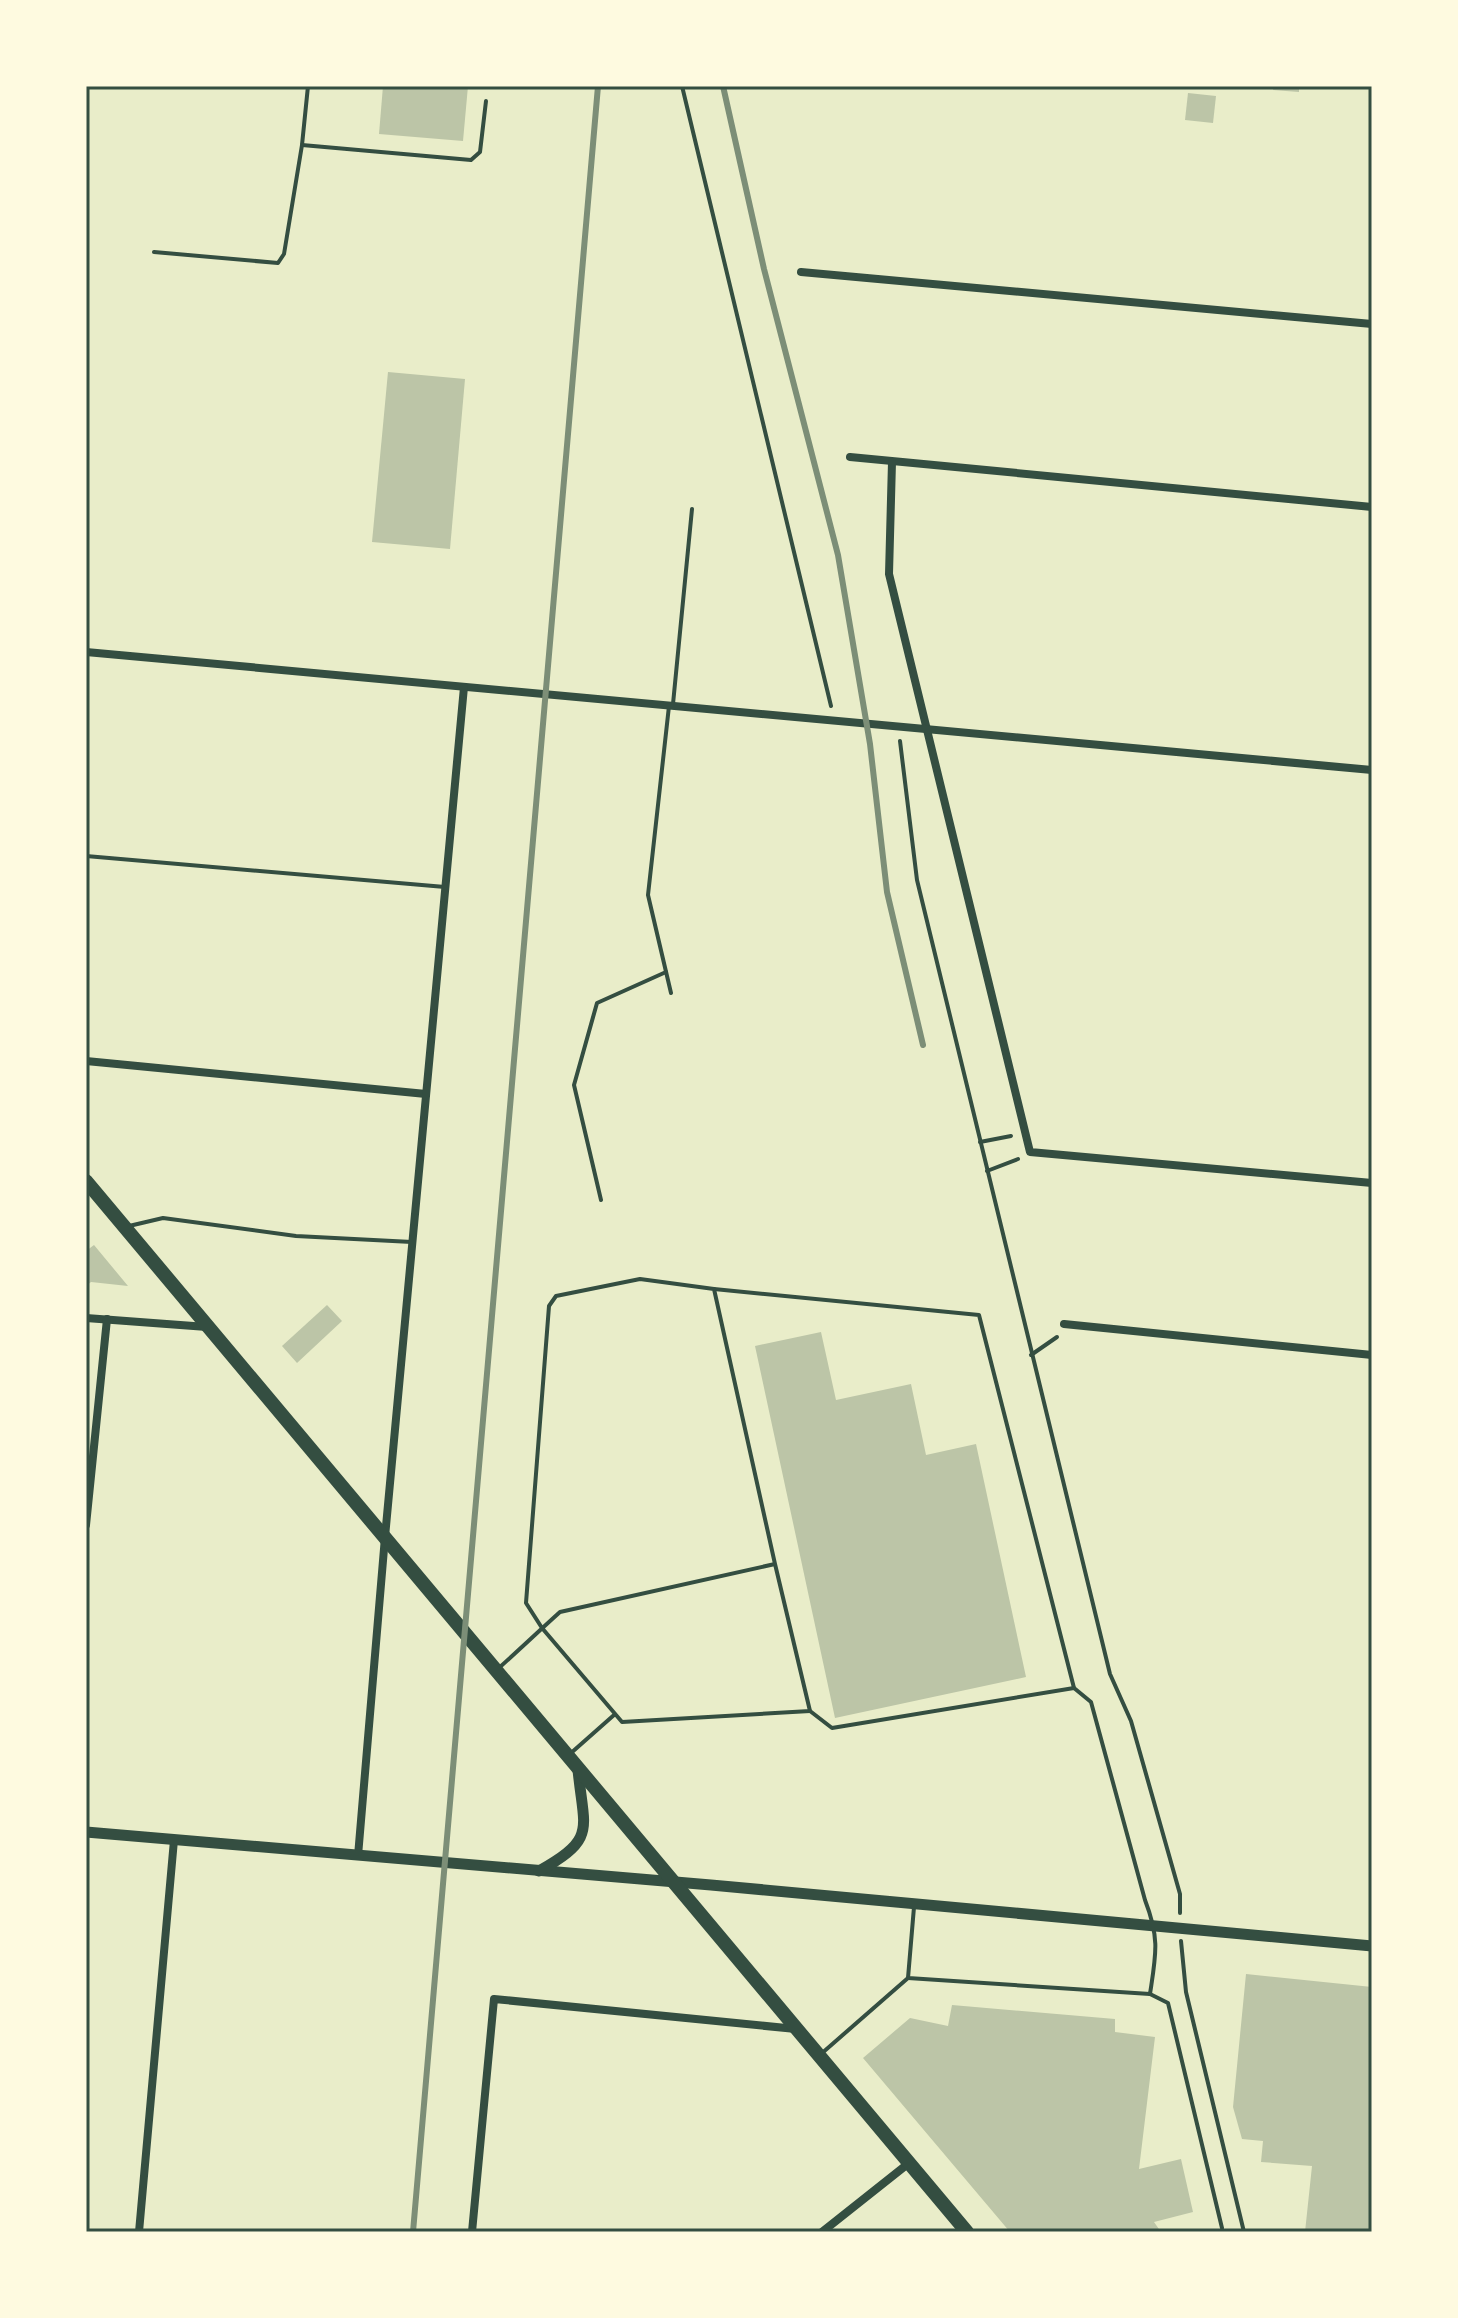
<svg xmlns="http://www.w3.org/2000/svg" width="1458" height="2318" viewBox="0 0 1458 2318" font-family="Raleway,sans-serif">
  <rect width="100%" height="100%" fill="#e9edc9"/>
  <g fill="#bcc5a7">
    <polygon points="383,86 468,86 463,141 379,134"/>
    <polygon points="1274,86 1299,86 1299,92 1273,90"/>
    <polygon points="1188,93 1216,96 1213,123 1185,120"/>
    <polygon points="388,372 465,379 450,549 372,542"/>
    <polygon points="94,1245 128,1286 91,1282 86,1286 86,1251"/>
    <polygon points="327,1305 342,1321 297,1363 282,1346"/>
    <polygon points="821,1332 836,1400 911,1384 926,1455 976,1444 1026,1677 835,1718 755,1346"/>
    <polygon points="1246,1974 1372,1987 1372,2232 1305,2232 1312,2166 1261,2162 1263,2141 1242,2139 1233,2107"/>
    <polygon points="952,2005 1115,2019 1115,2032 1155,2037 1139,2169 1181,2159 1193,2212 1154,2222 1161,2232 1010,2232 863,2058 910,2018 948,2026"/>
  </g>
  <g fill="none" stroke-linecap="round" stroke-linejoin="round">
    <g stroke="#344e41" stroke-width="4">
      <polyline points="682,86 831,706"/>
      <polyline points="900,741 917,880 1110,1674 1131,1721 1180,1894 1180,1913"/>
      <polyline points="980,1142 1011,1136"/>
      <polyline points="987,1171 1018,1159"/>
      <polyline points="1031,1355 1057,1337"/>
      <polyline points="1181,1941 1186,1992 1244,2232"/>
    </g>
    <g stroke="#344e41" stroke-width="4">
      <polyline points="302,145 471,160 480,152 486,101"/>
      <polyline points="154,252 278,263 284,254 302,145 308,86"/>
      <polyline points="673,704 692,509"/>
      <polyline points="669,706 648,895 671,993"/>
      <polyline points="86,856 445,887"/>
      <polyline points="601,1200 574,1085 597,1003 666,972"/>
      <polyline points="129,1226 163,1218 296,1236 412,1242"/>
      <polyline points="714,1289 979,1315 1074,1688"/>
      <path d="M 500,1667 C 520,1649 540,1630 560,1612 L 775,1564 L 714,1289 L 640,1279 L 556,1296 L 549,1306 L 526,1603 L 542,1628 L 622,1722 L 810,1711 L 775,1564"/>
      <path d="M 810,1711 L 832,1728 L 1074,1688 L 1091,1702 L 1145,1900 C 1160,1939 1156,1954 1150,1994 L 908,1978 L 914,1907"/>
      <polyline points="571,1753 614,1715"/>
      <polyline points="1150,1994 1168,2003 1222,2228"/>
      <polyline points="821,2054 908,1978"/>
    </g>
    <g stroke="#344e41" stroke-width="8">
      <polyline points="801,272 1372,324"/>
      <polyline points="850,457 1372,507"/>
      <polyline points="892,462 889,574 1030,1152 1372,1183"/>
      <polyline points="86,652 1372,770"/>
      <polyline points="86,1061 426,1094"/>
      <polyline points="86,1318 207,1327"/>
      <polyline points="1064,1324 1372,1355"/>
      <polyline points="86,1525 107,1319"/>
      <polyline points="358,1856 385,1537 464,687"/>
      <polyline points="139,2232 174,1840"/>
      <polyline points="472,2232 494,1999 796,2029"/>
      <polyline points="822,2232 909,2163"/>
    </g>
    <g stroke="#344e41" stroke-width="11">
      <polyline points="86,1832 711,1885 1372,1946"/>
      <path d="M 539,1871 C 597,1838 584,1831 578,1770"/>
    </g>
    <polyline stroke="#344e41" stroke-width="14" points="86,1181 967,2232"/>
    <g stroke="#7c8e77" stroke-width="6">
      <polyline points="723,86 764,269 838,555 870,744 887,892 923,1045"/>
      <polyline points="413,2232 598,86"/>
    </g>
  </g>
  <rect width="1458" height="2318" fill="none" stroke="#fefae0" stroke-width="176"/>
  <rect x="88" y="88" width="1282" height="2142" fill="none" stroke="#344e41" stroke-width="3"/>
</svg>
